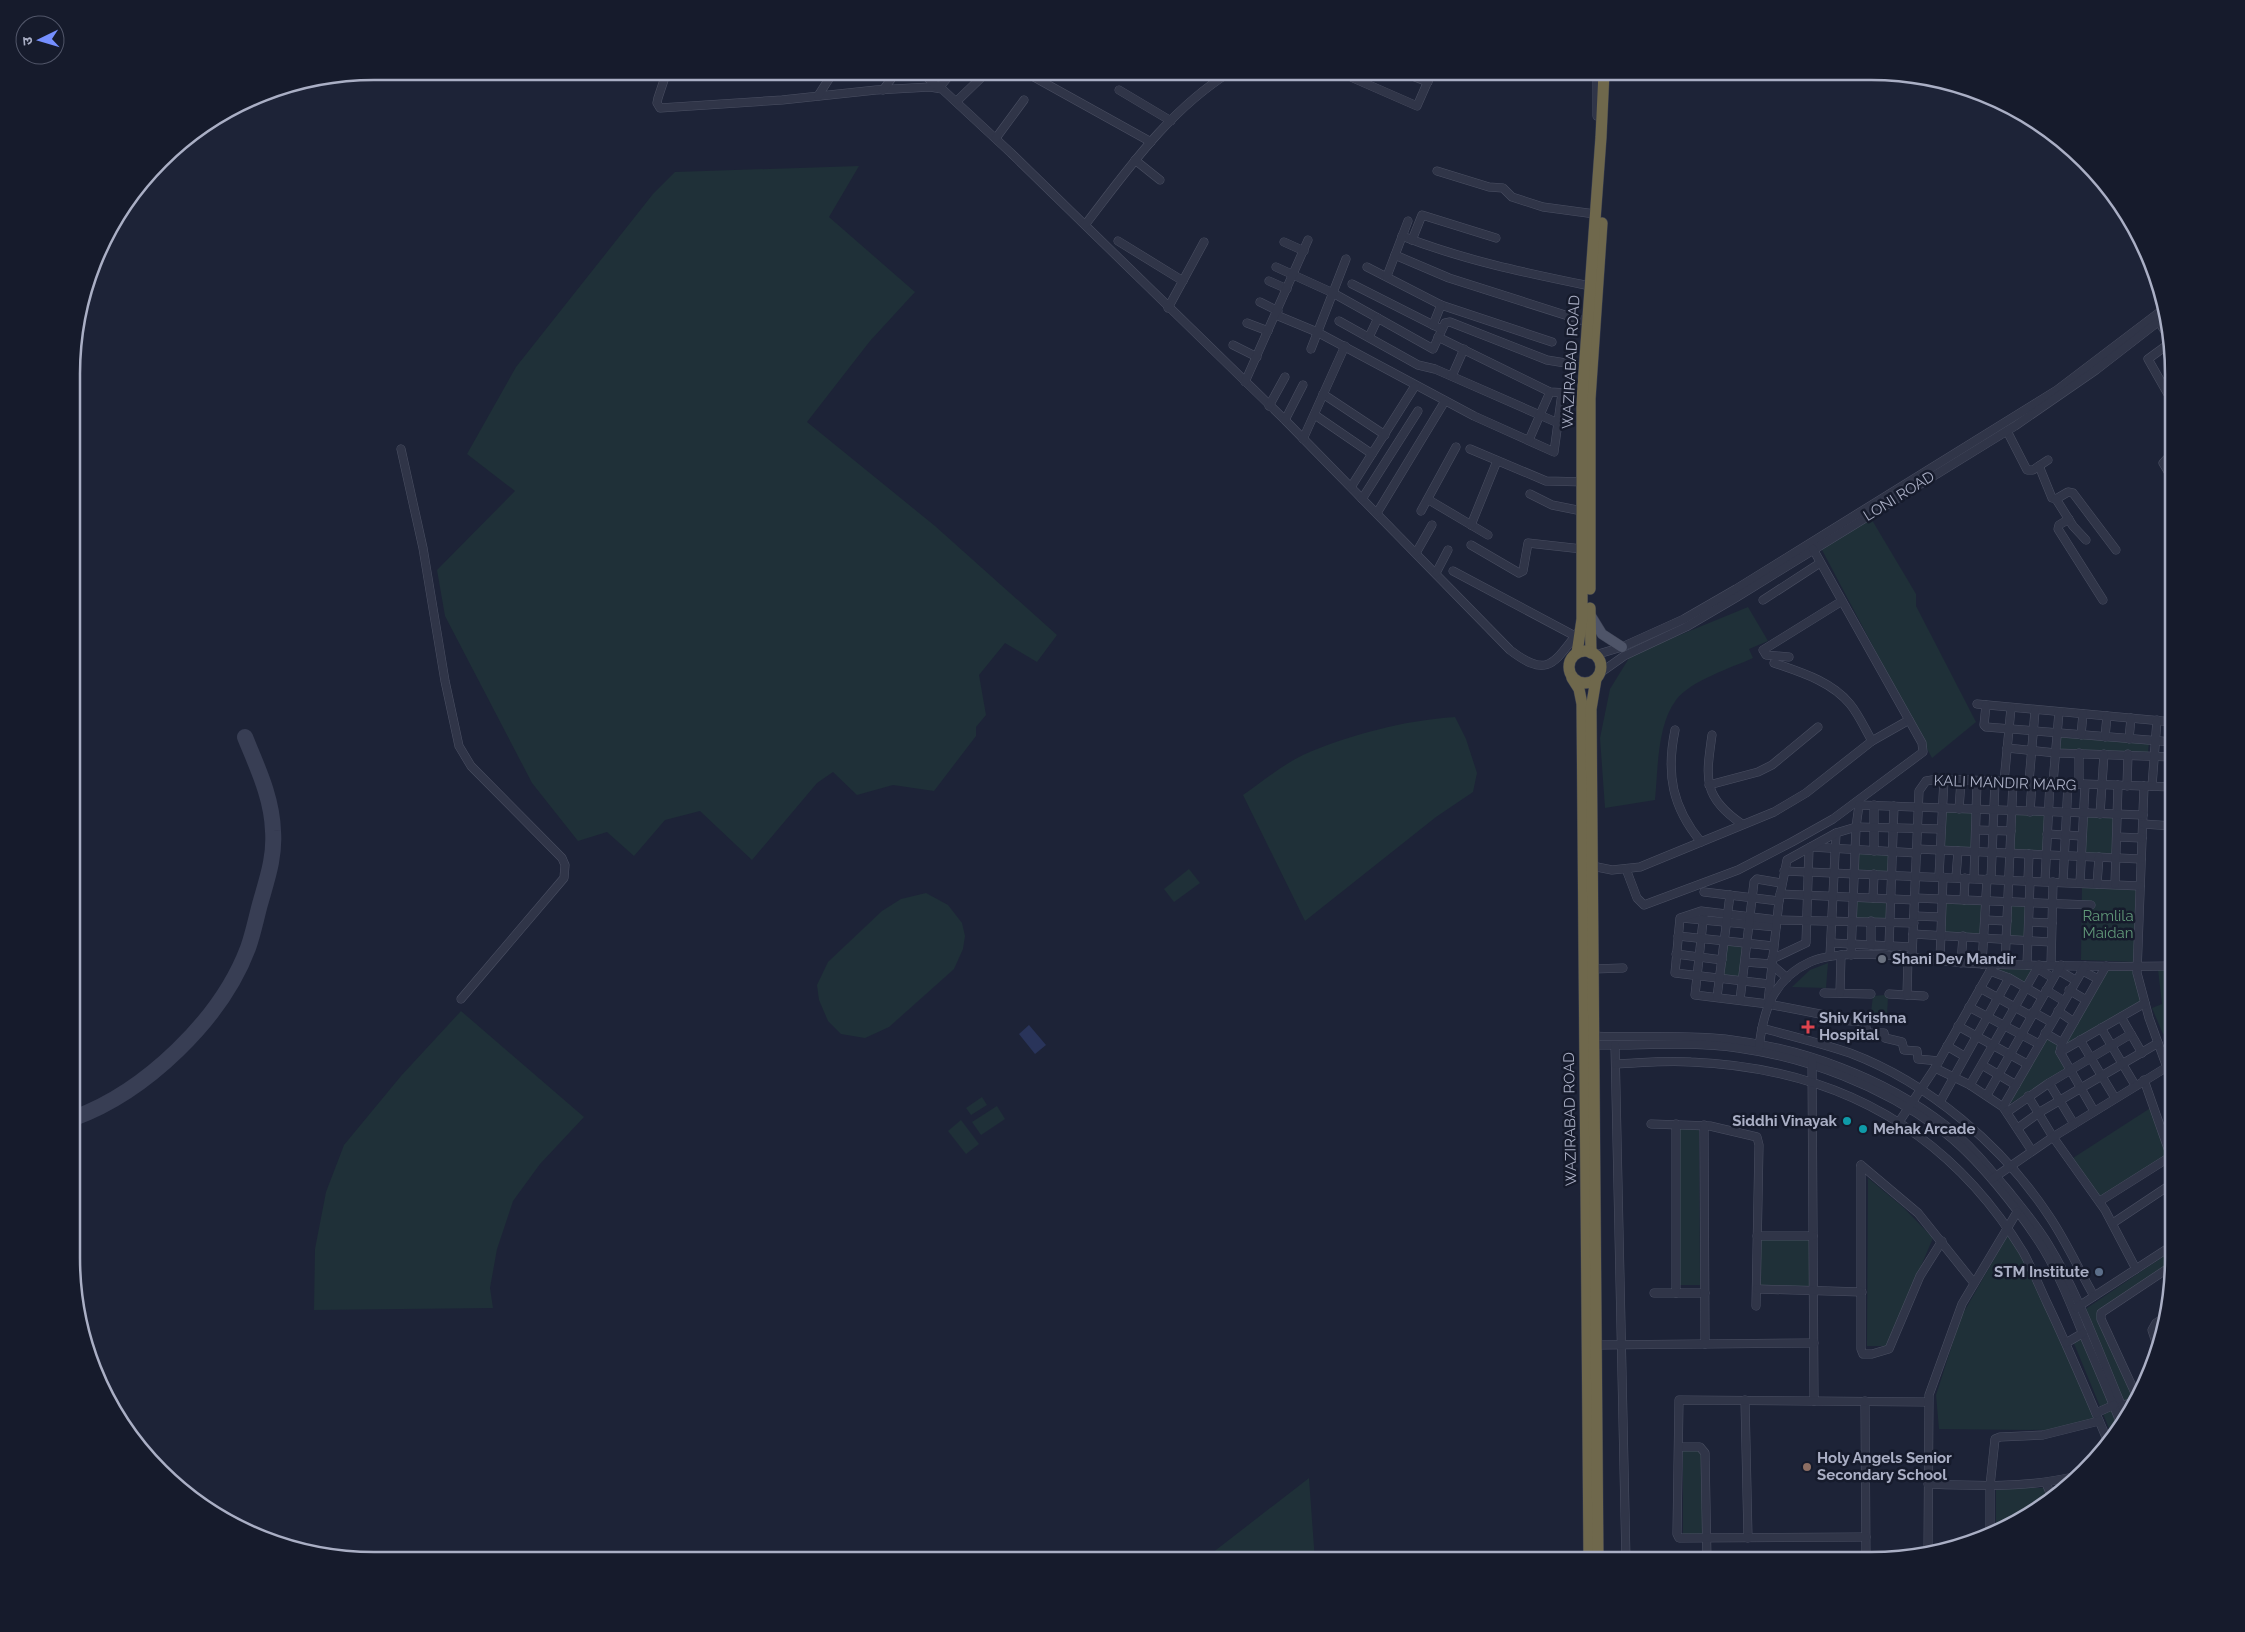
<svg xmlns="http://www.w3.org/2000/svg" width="2245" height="1632" viewBox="0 0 2245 1632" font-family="Raleway,'Noto Sans Devanagari',sans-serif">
  <rect width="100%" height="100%" fill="#1d2337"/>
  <g fill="#1f3038">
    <polygon points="859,166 829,217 915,292 870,341 807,422 935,526 1057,635 1037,662 1005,643 979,675 986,715 976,727 976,736 934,791 893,785 857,795 833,772 817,783 752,860 700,811 665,820 634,856 607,832 578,841 532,783 445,616 437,570 515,491 467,454 516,367 653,194 675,172"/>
    <polygon points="1869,515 1916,594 1916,606 1976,722 1932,758 1821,548"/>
    <path d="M 1748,607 L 1768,641 L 1749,649 L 1753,658 C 1731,668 1690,681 1676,700 C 1657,725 1658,770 1655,800 L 1605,808 L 1600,738 L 1610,689 L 1631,655 Z"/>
    <path d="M 1455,717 L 1466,739 L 1477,773 L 1473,792 L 1436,817 L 1305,921 L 1243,795 C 1262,782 1282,765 1303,755 C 1348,735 1406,720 1455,717 Z"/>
    <polygon points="2059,734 2149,742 2148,752 2059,751"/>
    <polygon points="1944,809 1975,810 1973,850 1942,848"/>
    <polygon points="2016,812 2046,813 2044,853 2014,851"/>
    <polygon points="2085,815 2116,816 2114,856 2083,854"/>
    <polygon points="1857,852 1891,854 1891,872 1856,871"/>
    <polygon points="1189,869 1200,883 1174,902 1164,889"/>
    <polygon points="2082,885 2136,889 2134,962 2081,960"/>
    <polygon points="926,893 948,905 962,923 965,936 963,949 954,969 889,1027 865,1038 841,1034 828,1021 819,1000 817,985 828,962 882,911 901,899"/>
    <polygon points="1855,900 1890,901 1889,920 1854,919"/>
    <polygon points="1944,901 1984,903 1983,936 1943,934"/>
    <polygon points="2009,905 2029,906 2027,939 2007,938"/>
    <polygon points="1725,943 1743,945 1739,979 1721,977"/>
    <polygon points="1828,963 1826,988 1792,987 1810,970"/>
    <polygon points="1996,966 2032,969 2025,985 1994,971"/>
    <polygon points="2108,968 2133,970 2144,1003 2063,1049"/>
    <polygon points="2158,969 2173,972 2173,1031 2163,1034 2152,1008 2162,1004"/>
    <polygon points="1885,995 1888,997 1887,1017 1873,1017 1871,1012 1873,996"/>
    <polygon points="461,1011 584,1117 540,1164 513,1201 497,1249 490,1288 493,1308 314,1310 315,1249 326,1192 344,1145 401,1076"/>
    <polygon points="2045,1036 2060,1045 2066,1070 2006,1106"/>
    <polygon points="982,1097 987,1105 971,1115 966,1108"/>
    <polygon points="997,1106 1005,1119 981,1135 972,1122"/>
    <polygon points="2152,1107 2169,1156 2102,1199 2073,1158"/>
    <polygon points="961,1120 979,1144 966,1154 948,1131"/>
    <polygon points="1679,1129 1699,1129 1700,1285 1679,1285"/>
    <polygon points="1868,1178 1903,1207 1933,1238 1887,1346 1867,1346"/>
    <polygon points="2009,1233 2029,1260 2098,1418 2046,1430 1939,1429 1936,1395 1961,1317"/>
    <polygon points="1761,1240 1810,1240 1809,1287 1760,1286"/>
    <polygon points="2173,1250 2173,1265 2100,1312 2136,1399 2128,1414 2084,1310"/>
    <polygon points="2085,1334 2123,1422 2113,1438 2073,1341"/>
    <rect x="1683" y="1448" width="20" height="86"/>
    <polygon points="1309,1478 1315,1561 1203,1560"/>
    <polygon points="1996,1488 2045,1488 2051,1501 2004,1530 1996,1533"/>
  </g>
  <polygon fill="#29345a" points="1029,1025 1046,1045 1035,1054 1019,1034"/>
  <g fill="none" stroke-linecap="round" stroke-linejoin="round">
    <path stroke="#383e54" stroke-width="16" d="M 74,1118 C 145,1092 221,1020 248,948 C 253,934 256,919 260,904 C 267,879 275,857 273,831 C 272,797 257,767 245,737"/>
    <defs>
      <g id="minor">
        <path d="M 667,71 L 658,98 L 657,103 L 660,108 L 782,100 L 876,90 L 930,87 L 942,89 L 1011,153 L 1285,420 L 1510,650 C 1549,680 1554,662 1579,631"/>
        <polyline points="920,71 939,88 953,71"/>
        <polyline points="1025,72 1151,142"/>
        <polyline points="1402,72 1428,82"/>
        <polyline points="1597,72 1597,116"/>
        <polyline points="1353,78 1417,106 1432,72"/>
        <polyline points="883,90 897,71"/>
        <polyline points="1119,90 1171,121"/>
        <polyline points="818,96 834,71"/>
        <polyline points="957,101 987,72"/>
        <polyline points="996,138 1024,100"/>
        <polyline points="1135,160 1160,180"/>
        <polyline points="1437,171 1489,187 1503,188 1512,197 1543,207 1595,214"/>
        <path d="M 1085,225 C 1128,169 1169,110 1230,72"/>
        <path d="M 1402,236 C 1463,260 1526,273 1590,286"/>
        <polyline points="1412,240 1422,215 1496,238"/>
        <polyline points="1118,241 1183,281"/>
        <polyline points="1284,242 1304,251"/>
        <polyline points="1395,255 1449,278 1587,322"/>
        <polyline points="1276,267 1333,293 1433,349 1445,323 1450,322 1547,360 1584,366"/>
        <polyline points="1367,267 1441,305 1552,342"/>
        <polyline points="1387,276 1408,221"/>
        <polyline points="1269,281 1287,289"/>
        <polyline points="1352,284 1441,329"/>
        <polyline points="1260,302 1278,311"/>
        <polyline points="1168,308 1204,242"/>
        <polyline points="1276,315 1317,332 1474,416 1554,452 1562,393"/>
        <polyline points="1339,321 1418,365 1435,369 1558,423"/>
        <polyline points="2159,322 2168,336"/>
        <polyline points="1247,323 1268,331"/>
        <polyline points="1433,325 1441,305"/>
        <polyline points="1369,337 1378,318"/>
        <polyline points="1438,337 1550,392 1586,394"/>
        <polyline points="2170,343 2148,359 2173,403"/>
        <polyline points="1233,345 1257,357"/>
        <polyline points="1311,349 1346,259"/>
        <polyline points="1452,376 1464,349"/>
        <polyline points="1245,382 1308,240"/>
        <polyline points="1323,394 1385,435"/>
        <polyline points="1269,406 1285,377"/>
        <polyline points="1315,415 1372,454"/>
        <polyline points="1285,420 1303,385"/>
        <polyline points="2007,431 2027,470 2033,470 2048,460"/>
        <polyline points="1303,439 1345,346"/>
        <polyline points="1529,440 1550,392"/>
        <polyline points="401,449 423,548 445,681 459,746 471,766 562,858 565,865 564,878 461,999"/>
        <polyline points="1470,449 1546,481 1587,482"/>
        <polyline points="2173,452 2163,463 2173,480"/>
        <polyline points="2039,466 2052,498 2056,499 2068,492 2073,493 2116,550"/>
        <polyline points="1351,487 1415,386"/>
        <polyline points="1530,494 1552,505 1582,511"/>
        <polyline points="1362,499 1418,411"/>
        <polyline points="2056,499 2073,526 2086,540"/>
        <polyline points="1429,500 1488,535"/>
        <polyline points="1421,511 1456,447"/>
        <polyline points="1377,513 1445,401"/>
        <polyline points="2069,519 2059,525 2058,529 2103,600"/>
        <polyline points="1471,525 1497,461"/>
        <polyline points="1471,545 1519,573 1523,571 1528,543 1582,549"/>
        <polyline points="1416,553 1432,525"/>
        <polyline points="1453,571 1575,636"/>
        <polyline points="1436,573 1448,550"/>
        <polyline points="1763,600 1820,563"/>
        <polyline points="1595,655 1622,647 1684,619 1736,589 2057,390 2161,311"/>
        <polyline points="1789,657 1766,655 1763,650 1842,601"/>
        <path d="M 1774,663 C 1800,672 1831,681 1850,704 C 1859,715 1865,729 1872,741"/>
        <polyline points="1600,673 1624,656 1686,627 1737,597 2015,426 2096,370 2163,318"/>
        <polyline points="1977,704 2173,722"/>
        <polyline points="1986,705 1984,725 1986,727 2173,742"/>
        <path d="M 1675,730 C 1666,774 1672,807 1701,842"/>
        <path d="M 1712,735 C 1706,778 1702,797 1742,824"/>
        <polyline points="2081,735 2083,714"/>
        <polyline points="2105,737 2107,716"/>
        <polyline points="2129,739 2131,718"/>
        <polyline points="2007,748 2056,753 2173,757"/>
        <polyline points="2004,782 2011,708"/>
        <polyline points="2029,782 2035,711"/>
        <polyline points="2053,783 2059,712"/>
        <polyline points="2079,784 2079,753"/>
        <polyline points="1709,785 1758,772 1772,765 1818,727"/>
        <polyline points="2127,786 2128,754"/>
        <polyline points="2144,786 2137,973 2149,1018 2173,1084"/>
        <polyline points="2152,786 2157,720"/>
        <polyline points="1959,809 1961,781"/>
        <polyline points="2030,812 2032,782"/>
        <polyline points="2100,814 2104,754"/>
        <polyline points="2143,824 2173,826"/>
        <polyline points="1976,830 2011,831"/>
        <polyline points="2047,834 2082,836"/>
        <polyline points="2117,837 2142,838"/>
        <polyline points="1811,847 1917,853"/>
        <polyline points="1917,849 2141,859"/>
        <polyline points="1874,851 1874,805"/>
        <polyline points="1592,866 1612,870 1640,867 1774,812 1806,793 1872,741 1909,720"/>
        <polyline points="1626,869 1637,898 1644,905 1738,870 1792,842 1833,819 1923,752 1922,743 1813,549"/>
        <polyline points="1784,871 2140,886"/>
        <polyline points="1939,876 1944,779"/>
        <polyline points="1956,877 1958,851"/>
        <polyline points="1974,878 1977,782"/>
        <polyline points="1991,879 1995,782"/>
        <polyline points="2028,880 2029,854"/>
        <polyline points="2045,881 2050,782"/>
        <polyline points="2063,882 2068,784"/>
        <polyline points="2080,883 2085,785"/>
        <polyline points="2097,884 2099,857"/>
        <polyline points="2115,884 2118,785"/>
        <polyline points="1704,892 1779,901"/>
        <polyline points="1780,894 1915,900"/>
        <polyline points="1873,898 1874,874"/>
        <polyline points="1915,898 2091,905"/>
        <polyline points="1964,900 1965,878"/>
        <polyline points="1704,912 1695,995 1768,1004 1825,1015 1826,1019 1865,1022 1867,1033 1884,1033 1885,1038 1902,1042 1904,1050 1917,1051 1918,1059 1939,1061"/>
        <polyline points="1914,916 1941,917"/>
        <polyline points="1682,918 1776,927"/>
        <polyline points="1985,920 2007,921"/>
        <polyline points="2029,922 2052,923"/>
        <polyline points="1913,934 2051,942"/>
        <polyline points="1678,936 1773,946"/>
        <polyline points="1831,943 1912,947"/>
        <polyline points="1871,945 1871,921"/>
        <polyline points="1889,946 1894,806"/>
        <polyline points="1676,954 1722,960"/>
        <polyline points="1851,955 1856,827 1859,805 2143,815"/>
        <polyline points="1830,956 1836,833 1856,827 1941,829"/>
        <polyline points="1912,957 1919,791 1926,781 1938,779 2173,787"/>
        <polyline points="1772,959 1806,943 1809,848"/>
        <polyline points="1940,960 1943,877"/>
        <polyline points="1745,962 1771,964 1787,978"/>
        <polyline points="1961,963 1963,936"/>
        <polyline points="1982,964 1987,879"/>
        <polyline points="2005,964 2013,782"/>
        <polyline points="2027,965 2030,881"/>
        <polyline points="2051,965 2053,882"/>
        <polyline points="2037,968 2053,978"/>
        <polyline points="1593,969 1623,968"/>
        <polyline points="2058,970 2075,980"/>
        <polyline points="2081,970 2098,979"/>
        <polyline points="1990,971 2009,978 2042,997"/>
        <polyline points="1769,984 1675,973 1680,918 1701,911 1777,920 1914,923"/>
        <polyline points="1980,988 2031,1016"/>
        <polyline points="2046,990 2064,1001"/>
        <polyline points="2069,990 2086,1000"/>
        <polyline points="1824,993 1871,994"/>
        <polyline points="1840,993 1841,955"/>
        <polyline points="1889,994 1924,996"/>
        <polyline points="1907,995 1908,957"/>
        <polyline points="1717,997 1730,895"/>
        <polyline points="1740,1000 1754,882 1757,879 1781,883"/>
        <polyline points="1768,1002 1779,901 1787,860 1836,833"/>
        <polyline points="1969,1007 2039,1044"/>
        <polyline points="2058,1011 2074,1022"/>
        <polyline points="2033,1012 2051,1022"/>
        <polyline points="2121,1017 2142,1053"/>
        <polyline points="1958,1026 2027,1064"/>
        <path d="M 1762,1028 C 1791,1036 1821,1043 1850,1053 C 1929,1083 2003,1146 2049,1216 C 2066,1241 2079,1270 2094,1296"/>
        <polyline points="2101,1028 2135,1085"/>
        <polyline points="2045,1033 2062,1043"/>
        <path d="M 1589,1036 C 1634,1038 1680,1034 1725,1039 C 1802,1048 1883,1077 1945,1125 C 1970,1144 1990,1169 2010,1193 C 2023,1209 2037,1226 2048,1244 C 2081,1298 2101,1359 2126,1416"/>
        <polyline points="2080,1040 2115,1098"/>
        <path d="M 1591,1045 C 1639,1046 1690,1041 1738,1048 C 1809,1058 1881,1086 1940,1129 C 1976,1155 2019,1210 2043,1248 C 2058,1273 2069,1300 2080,1327 C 2094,1359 2108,1391 2121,1424"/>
        <polyline points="1615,1045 1626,1561"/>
        <polyline points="1947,1046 1964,1056"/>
        <path d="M 1759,1048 C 1763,1011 1773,979 1810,962 C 1851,944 1938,963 1983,964 C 2047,966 2110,967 2173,966"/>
        <polyline points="2060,1052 2145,1003"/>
        <polyline points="1812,1060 1814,1401"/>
        <path d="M 1616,1064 C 1641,1063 1666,1060 1691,1062 C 1835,1068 1947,1128 2023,1252 C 2032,1268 2039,1286 2047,1303 C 2069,1349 2089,1397 2109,1444"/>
        <polyline points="1982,1065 2016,1085"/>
        <polyline points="1935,1068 1970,1085 2003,1107 2032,1151"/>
        <polyline points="2144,1080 2171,1157"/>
        <polyline points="2049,1083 2074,1124"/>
        <polyline points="1970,1085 2039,965"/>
        <polyline points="1987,1095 2061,965"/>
        <polyline points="2028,1096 2053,1137 2105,1210 2136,1269"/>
        <polyline points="1940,1102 2009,978"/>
        <polyline points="2003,1107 2085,966"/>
        <polyline points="2094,1111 2060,1052 2062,1043 2106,966"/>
        <polyline points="2007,1112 2049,1083 2131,1034"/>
        <polyline points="1899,1122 1935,1068 1994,964"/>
        <polyline points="1651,1124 1710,1126 1757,1137 1759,1145 1756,1306"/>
        <polyline points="1676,1124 1676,1293 1705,1293"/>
        <polyline points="1704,1125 1705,1344"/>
        <polyline points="2018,1128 2040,1112 2158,1043"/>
        <polyline points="1861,1165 1861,1349 1863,1354 1872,1354 1889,1349 1920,1276 1942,1241"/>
        <polyline points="1861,1165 1918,1213 1974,1283"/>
        <polyline points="1992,1179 2053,1137 2167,1067"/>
        <polyline points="2100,1201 2173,1155"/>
        <polyline points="2113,1223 2173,1183"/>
        <polyline points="1757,1236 1813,1236"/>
        <polyline points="1757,1289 1862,1292"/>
        <polyline points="1654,1293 1676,1293"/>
        <polyline points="2076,1308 2173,1245"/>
        <polyline points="2066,1343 2083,1333"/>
        <polyline points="1597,1345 1814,1343"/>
        <polyline points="2157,1345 2152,1330 2156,1323 2164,1318"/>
        <polyline points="2137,1397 2101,1319 2101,1313 2173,1265"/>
        <polyline points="1745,1400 1748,1538"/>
        <polyline points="1865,1401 1866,1561"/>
        <polyline points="2122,1406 2135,1401"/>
        <polyline points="2096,1413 2114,1405"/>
        <polyline points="1679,1447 1700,1447 1705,1453 1707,1561"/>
        <polyline points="2046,1483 2053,1500"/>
        <path d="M 1928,1484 C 1978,1486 2028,1488 2077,1476"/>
        <polyline points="1990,1535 1990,1486 1995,1439 2000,1437 2043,1435 2099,1421"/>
        <polyline points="1866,1537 1679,1538 1677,1534 1679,1400 1928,1402"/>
        <polyline points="1928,1555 1929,1395 1962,1304 2017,1212"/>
      </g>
      <polyline id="major" points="1591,616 1602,634 1622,647"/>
      <g id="highway">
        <polyline points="1590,589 1590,399 1602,223"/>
        <polyline points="1590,608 1591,653"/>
        <circle cx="1585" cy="667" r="16"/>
        <polyline points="1577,653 1582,619 1582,400 1601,137 1604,72"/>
        <polyline points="1572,678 1579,689 1582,704 1589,1561"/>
        <polyline points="1596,679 1591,709 1598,1561"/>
      </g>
    </defs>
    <use href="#minor" stroke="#4b5063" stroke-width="9"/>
    <use href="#major" stroke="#3a3f51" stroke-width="11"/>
    <use href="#highway" stroke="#383d4f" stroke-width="12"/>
    <use href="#minor" stroke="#303548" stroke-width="8"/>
    <use href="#major" stroke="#4e5468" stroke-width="10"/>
    <use href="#highway" stroke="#6f684c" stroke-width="11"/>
  </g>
  <circle fill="#6b7280" stroke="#161b2c" stroke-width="2" cx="1882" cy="959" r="5"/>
  <path fill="#e0444e" stroke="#161b2c" stroke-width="2" d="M1805.5 1019.5h5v5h5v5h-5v5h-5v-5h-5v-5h5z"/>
  <g fill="#0f9aa8" stroke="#161b2c" stroke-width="2">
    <circle cx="1847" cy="1121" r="5"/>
    <circle cx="1863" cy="1129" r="5"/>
  </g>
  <circle fill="#5c6f8a" stroke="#161b2c" stroke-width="2" cx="2099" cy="1272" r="5"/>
  <circle fill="#8d6e63" stroke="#161b2c" stroke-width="2" cx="1807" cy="1467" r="5"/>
  <g text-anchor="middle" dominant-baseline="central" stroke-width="5" stroke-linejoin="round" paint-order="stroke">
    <g font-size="15" fill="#aaafc5" stroke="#161b2c">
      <text transform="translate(1571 362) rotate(-87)">WAZIRABAD ROAD</text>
      <text transform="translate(1899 496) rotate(-32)">LONI ROAD</text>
      <text transform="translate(2005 783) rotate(2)">KALI MANDIR MARG</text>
      <text transform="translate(1570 1119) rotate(-91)">WAZIRABAD ROAD</text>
    </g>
    <g font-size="15" fill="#609778" stroke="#161b2c">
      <text x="2108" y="916">Ramlila<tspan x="2108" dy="17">Maidan</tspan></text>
    </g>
    <g font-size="15" font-weight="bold" fill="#aaafc5" stroke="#161b2c" text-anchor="start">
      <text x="1892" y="959">Shani Dev Mandir</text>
      <text x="1819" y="1018">Shiv Krishna<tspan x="1819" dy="17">Hospital</tspan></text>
      <text x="1837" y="1121" text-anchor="end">Siddhi Vinayak</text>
      <text x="1873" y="1129">Mehak Arcade</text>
      <text x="2089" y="1272" text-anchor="end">STM Institute</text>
      <text x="1817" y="1458">Holy Angels Senior<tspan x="1817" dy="17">Secondary School</tspan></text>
    </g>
  </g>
  <path d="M0 0H2245V1632H0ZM374 80H1871A294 294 0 0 1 2165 374V1258A294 294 0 0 1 1871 1552H374A294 294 0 0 1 80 1258V374A294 294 0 0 1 374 80Z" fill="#161b2c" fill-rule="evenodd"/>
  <path fill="none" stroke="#aaafc5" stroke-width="2.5" d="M374 80H1871A294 294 0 0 1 2165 374V1258A294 294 0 0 1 1871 1552H374A294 294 0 0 1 80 1258V374A294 294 0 0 1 374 80Z"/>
  <g transform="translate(40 40) rotate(265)"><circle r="24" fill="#161b2c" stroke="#515669"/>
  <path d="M0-4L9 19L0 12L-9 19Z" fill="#758fff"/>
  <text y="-8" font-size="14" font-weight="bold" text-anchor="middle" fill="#aaafc5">उ</text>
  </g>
</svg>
